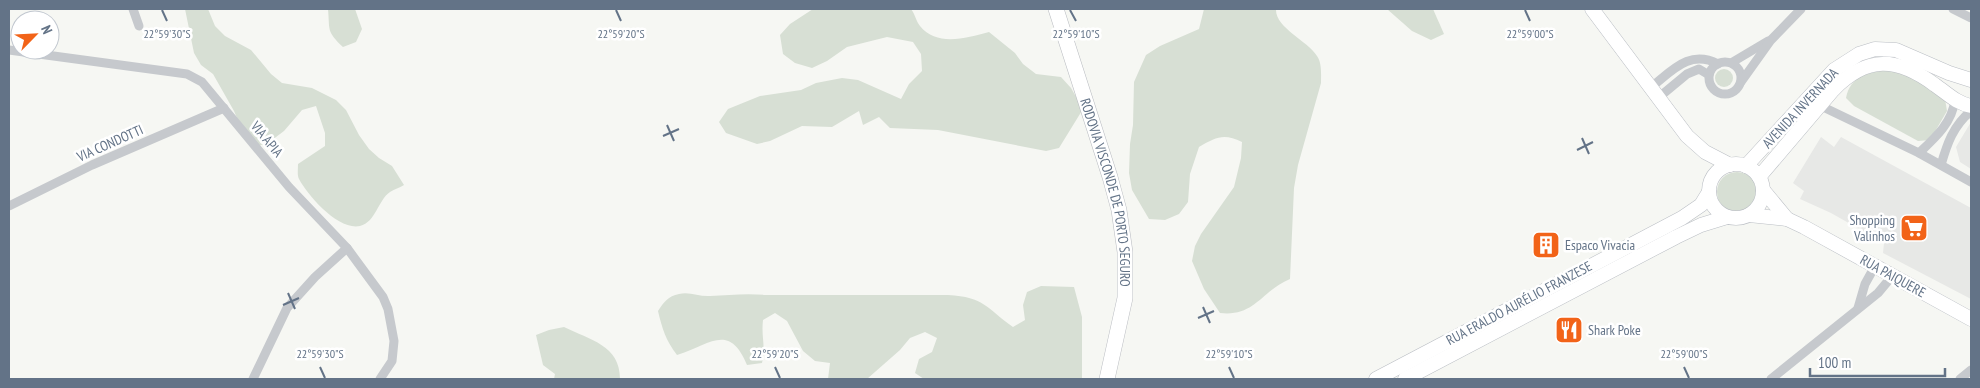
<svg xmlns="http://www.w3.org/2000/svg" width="1980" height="388" viewBox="0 0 1980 388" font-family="'PT Sans Narrow',sans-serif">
  <rect width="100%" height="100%" fill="#f6f7f3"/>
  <g fill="#e7e8e6">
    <polygon points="1971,122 1971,169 1960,162 1956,147"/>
    <polygon points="1821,137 1834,147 1841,137 1971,208 1971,299 1883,253 1884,243 1831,213 1800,199 1804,191 1793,183"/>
  </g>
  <g fill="#d7dfd4">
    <path d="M 185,9 L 208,9 L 215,26 L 225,36 L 251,50 L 271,74 L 282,83 L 312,88 L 336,100 L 346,110 L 359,135 L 369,149 L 379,158 L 392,166 L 404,185 C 399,188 395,189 390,192 C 378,200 376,222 360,226 C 339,231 308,196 299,179 C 297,175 298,169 298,164 L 325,146 L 325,133 L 316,106 L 302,110 L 284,131 L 272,140 L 259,146 L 246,139 L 234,111 L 213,74 L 201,65 L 194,53 Z"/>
    <path d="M 328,9 L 355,9 L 362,29 L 356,42 L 343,47 C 326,31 330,30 328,9 Z"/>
    <path d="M 813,9 L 911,9 C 915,14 916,21 920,26 C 937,47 966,38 989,32 L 1015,53 L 1023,64 L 1036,74 L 1061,77 L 1071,88 L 1083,109 L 1059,148 L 1046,151 L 938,130 L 890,128 L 879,117 L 863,125 L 859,111 L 832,127 L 802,126 L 770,141 L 757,144 L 726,133 L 719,122 L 728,109 L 760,96 L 801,90 L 816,83 L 842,78 L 858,80 L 901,99 L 909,84 L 922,71 L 921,54 L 913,42 L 887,37 L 847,47 L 827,61 L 812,68 L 795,63 L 783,54 L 780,35 L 790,24 Z"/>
    <path d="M 1204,9 L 1276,9 C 1275,28 1308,41 1317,56 C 1322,63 1321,74 1321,83 L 1298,165 L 1294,188 L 1290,279 C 1261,291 1255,317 1220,313 L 1204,289 L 1192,261 L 1195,246 L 1201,234 L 1234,187 L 1241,158 L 1242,142 C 1224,133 1216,137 1199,147 L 1190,174 L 1188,202 L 1179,214 L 1165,220 L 1149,219 L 1132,190 L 1129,173 L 1130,144 L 1133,125 L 1134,82 L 1146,55 L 1160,46 L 1199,29 Z"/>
    <polygon points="1387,9 1433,9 1444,34 1431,40 1412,31"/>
    <circle cx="1724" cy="78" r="9"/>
    <path d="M 1888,70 L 1903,72 L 1945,99 L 1947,111 L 1930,140 L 1918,141 L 1854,106 L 1846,98 C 1850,76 1868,72 1888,70 Z"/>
    <circle cx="1737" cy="192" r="20"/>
    <path d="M 1041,286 L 1074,287 L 1082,317 L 1082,379 L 924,379 L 915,373 L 919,359 L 932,352 L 937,338 L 925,332 L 910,338 L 900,350 L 867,379 L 828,379 L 830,363 L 815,361 L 803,351 L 787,321 L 775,313 L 763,320 C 761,337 766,346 762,363 L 747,365 C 729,322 710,345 677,355 C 666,341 662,328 658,311 C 664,302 668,296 679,294 C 689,291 700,297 710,296 C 729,295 747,293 766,295 L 948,295 C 985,297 986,308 1013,327 L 1025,320 L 1023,305 L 1027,292 Z"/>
    <path d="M 564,327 C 590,340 620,345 620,379 L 554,379 L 555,374 L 543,365 L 536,335 L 549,330 Z"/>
  </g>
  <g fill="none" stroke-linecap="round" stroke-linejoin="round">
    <defs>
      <g id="secondary">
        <polyline points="1592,9 1687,136 1705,152 1730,165"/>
        <circle cx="1736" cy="191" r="27"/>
        <polyline points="1746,166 1834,70 1859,54 1875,49 1896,50 1949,73 1971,80"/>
        <path d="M 1759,177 L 1833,90 C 1867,55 1897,57 1935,85 C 1947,93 1956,103 1971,106"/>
        <polyline points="1763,190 1787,219"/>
        <polyline points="1749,215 1787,219 1804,227 1971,319"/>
        <polyline points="1376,379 1682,218 1701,205 1709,192"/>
        <polyline points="1405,379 1676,237 1701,225 1727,217"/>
      </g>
      <g id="primary">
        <path id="s1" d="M 1056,9 L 1110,177 L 1119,210 L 1125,252 L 1125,298 L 1107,379"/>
      </g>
    </defs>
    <use href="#secondary" stroke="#babec4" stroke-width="15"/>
    <use href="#primary" stroke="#b9bcc1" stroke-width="16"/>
    <g stroke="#c6c9cd" stroke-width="9">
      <polyline points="133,9 139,26"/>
      <polyline points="1953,9 1971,18"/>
      <polyline points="9,50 187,74 202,82 289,187 347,248 383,297 388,309 394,341 392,361 380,379"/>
      <circle cx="1725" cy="78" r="16"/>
      <polyline points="1731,63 1768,41"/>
      <polyline points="1741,82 1771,40 1801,9"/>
      <path d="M 1650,88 C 1672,71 1689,49 1718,64"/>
      <polyline points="1658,98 1687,74 1699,69 1709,75"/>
      <polyline points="1821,106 1919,153 1971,182"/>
      <path d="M 1919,153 C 1935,138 1952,123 1955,100"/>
      <path d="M 1941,165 C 1947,144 1953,126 1971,111"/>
      <polyline points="9,206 92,165 224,108"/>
      <polyline points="1858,308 1865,284 1875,266"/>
      <polyline points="253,379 287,308 315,277 347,248"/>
      <polyline points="1771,379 1878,293 1893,275"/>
      <polyline points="1960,379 1971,370"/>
    </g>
    <use href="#secondary" stroke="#fff" stroke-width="14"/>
    <use href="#primary" stroke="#fff" stroke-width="15"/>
  </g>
  <path fill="none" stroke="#637387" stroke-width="2" d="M 162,10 L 167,21M 616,10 L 621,21M 1070,10 L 1076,21M 1525,10 L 1530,21M 667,125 L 674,141M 663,136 L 679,129M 1582,138 L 1589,154M 1577,150 L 1593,142M 288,293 L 295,309M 283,305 L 299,298M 1203,307 L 1210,323M 1198,318 L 1214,311M 320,367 L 325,378M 775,367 L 780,378M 1229,367 L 1234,378M 1684,367 L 1689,378"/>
  <defs>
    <symbol id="supermarket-square" viewBox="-11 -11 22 22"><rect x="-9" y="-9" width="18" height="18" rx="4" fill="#f26318" stroke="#fff"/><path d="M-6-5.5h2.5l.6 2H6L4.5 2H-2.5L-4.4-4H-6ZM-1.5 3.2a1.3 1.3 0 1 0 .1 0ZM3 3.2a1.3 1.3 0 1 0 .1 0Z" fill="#fff"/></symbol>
    <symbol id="building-square" viewBox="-11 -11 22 22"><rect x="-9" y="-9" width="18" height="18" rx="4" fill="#f26318" stroke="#fff"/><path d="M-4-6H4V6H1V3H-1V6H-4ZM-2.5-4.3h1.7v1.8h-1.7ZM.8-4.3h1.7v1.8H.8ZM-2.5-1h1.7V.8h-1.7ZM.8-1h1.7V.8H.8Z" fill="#fff"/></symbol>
    <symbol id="restaurant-square" viewBox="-11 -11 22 22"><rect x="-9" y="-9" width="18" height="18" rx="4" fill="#f26318" stroke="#fff"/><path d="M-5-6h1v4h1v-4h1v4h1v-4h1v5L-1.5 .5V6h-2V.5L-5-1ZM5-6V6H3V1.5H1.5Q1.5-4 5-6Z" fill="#fff"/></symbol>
  </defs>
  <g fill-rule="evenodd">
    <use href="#supermarket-square" x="1898" y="212" width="32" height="32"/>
    <use href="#building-square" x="1530" y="229" width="32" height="32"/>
    <use href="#restaurant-square" x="1553" y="314" width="32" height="32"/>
  </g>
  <g text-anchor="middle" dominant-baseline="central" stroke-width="5" stroke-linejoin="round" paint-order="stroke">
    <g font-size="14" fill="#637387" stroke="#fff">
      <text transform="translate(1800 108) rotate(-47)">AVENIDA INVERNADA</text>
      <text transform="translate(267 139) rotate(50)">VIA APIA</text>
      <text transform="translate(110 143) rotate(-24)">VIA CONDOTTI</text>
      <text stroke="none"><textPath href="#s1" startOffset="191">RODOVIA VISCONDE DE PORTO SEGURO</textPath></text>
      <text transform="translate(1893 276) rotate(29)">RUA PAIQUERE</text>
      <text transform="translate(1519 303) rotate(-28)">RUA ERALDO AURÉLIO FRANZESE</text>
    </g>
    <g font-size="14" fill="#637387" stroke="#fff" text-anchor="start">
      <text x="1895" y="220" text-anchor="end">Shopping<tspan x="1895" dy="16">Valinhos</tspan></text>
      <text x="1565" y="245">Espaco Vivacia</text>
      <text x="1588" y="330">Shark Poke</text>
    </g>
  </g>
  <g font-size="12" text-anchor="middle" fill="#637387" stroke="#fff" stroke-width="5" stroke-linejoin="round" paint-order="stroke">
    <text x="167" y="38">22°59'30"S</text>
    <text x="621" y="38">22°59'20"S</text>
    <text x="1076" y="38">22°59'10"S</text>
    <text x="1530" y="38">22°59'00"S</text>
    <text x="320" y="358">22°59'30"S</text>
    <text x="775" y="358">22°59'20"S</text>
    <text x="1229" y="358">22°59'10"S</text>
    <text x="1684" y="358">22°59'00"S</text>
  </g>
  <rect width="1980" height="388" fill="none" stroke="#637387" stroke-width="20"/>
  <g transform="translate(35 35) rotate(66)"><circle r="24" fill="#ffffff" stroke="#c1c7cf"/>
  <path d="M0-4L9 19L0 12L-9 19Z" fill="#f26318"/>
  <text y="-8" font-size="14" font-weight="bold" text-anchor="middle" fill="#637387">N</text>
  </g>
  <path d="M1810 368v8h135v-8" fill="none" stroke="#637387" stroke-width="2.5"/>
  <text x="1818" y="368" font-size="15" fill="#637387" stroke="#ffffff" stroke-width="4" paint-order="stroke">100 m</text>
</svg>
